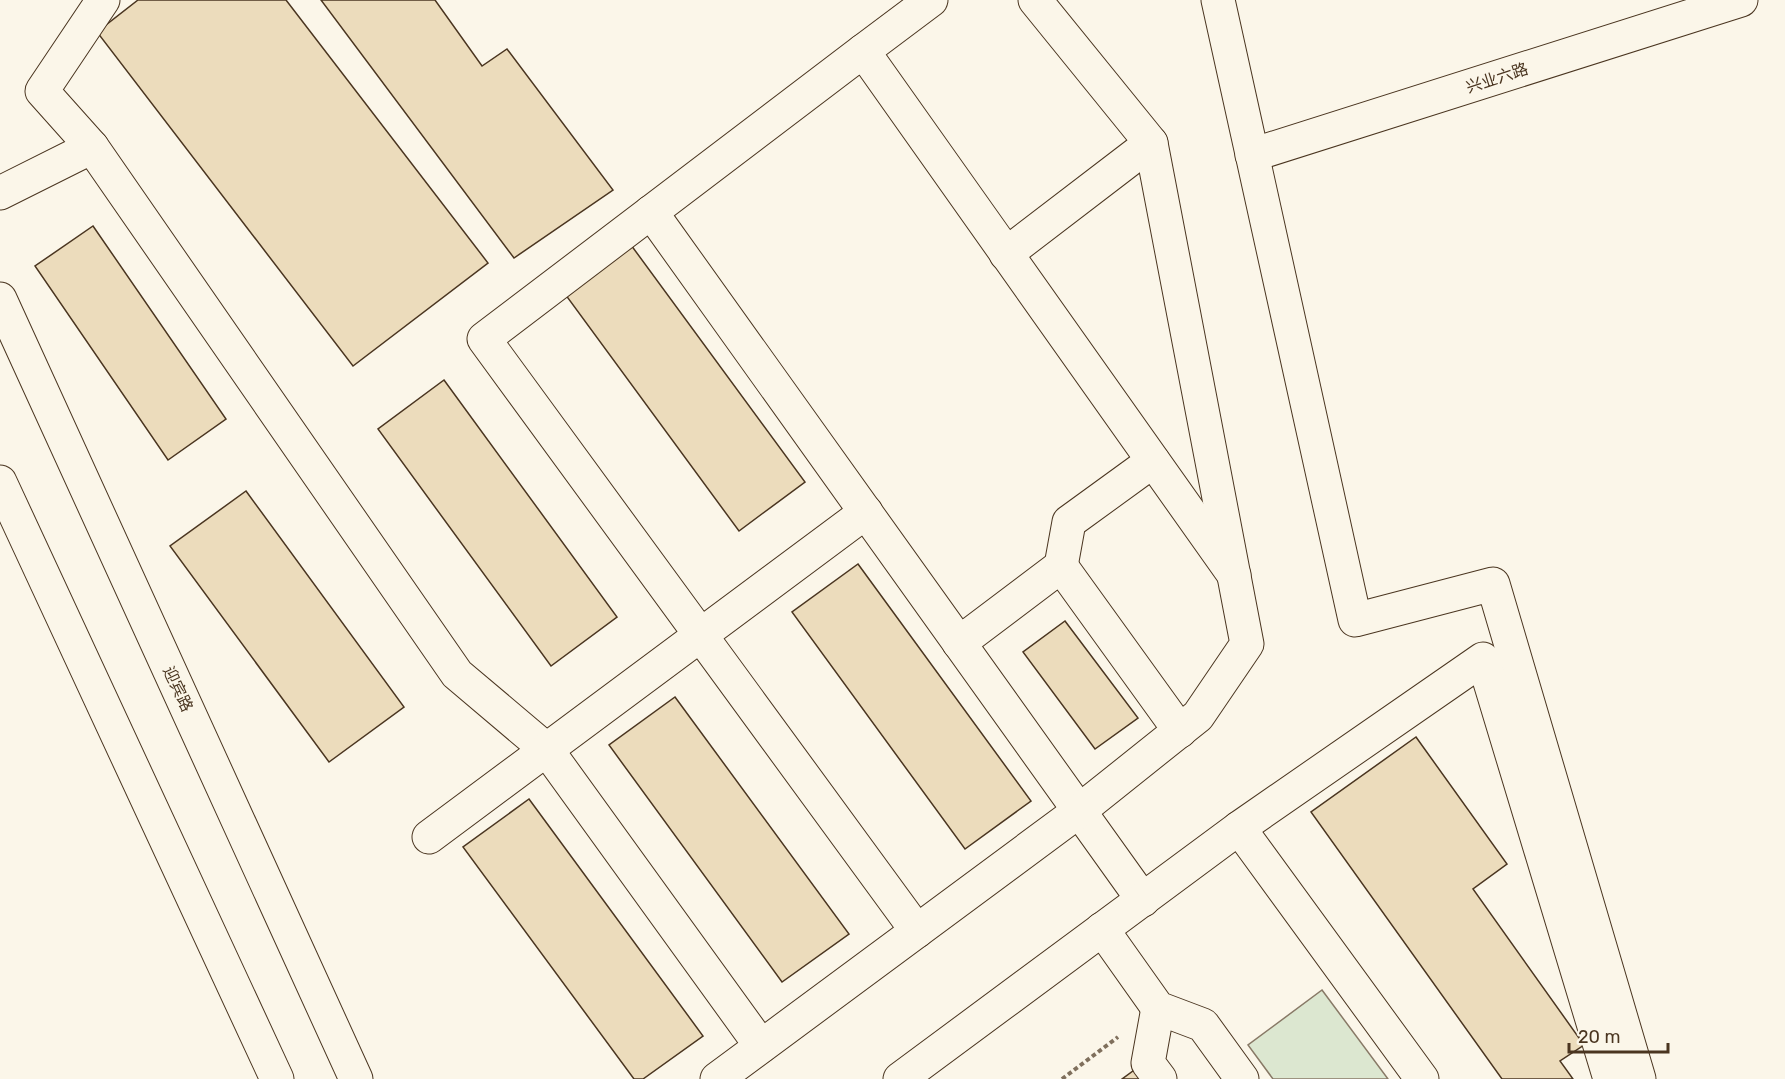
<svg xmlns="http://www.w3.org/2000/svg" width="1785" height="1079" viewBox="0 0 1785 1079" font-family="Rubik,'Noto Sans SC',sans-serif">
  <rect width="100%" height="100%" fill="#fbf6e9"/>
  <polygon fill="#dce7d0" stroke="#887966" stroke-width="1.5" points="1322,990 1388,1079 1273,1079 1248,1045"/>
  <g fill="#ecdcbc" stroke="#4a3520" stroke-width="1.5">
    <polygon points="138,0 286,0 488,263 353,366 97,32"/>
    <polygon points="321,0 435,0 482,66 507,49 613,190 514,258"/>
    <polygon points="93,226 226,419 168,460 35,266"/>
    <polygon points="631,245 805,482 739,531 565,294"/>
    <polygon points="444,380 617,617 551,666 378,429"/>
    <polygon points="246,491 404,707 329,762 170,546"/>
    <polygon points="858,564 1031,801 965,849 792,612"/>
    <polygon points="1065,621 1138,718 1095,749 1023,652"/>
    <polygon points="675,697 849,934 782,982 609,745"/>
    <polygon points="1416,737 1507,864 1473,889 1584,1045 1560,1061 1573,1079 1502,1079 1311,812"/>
    <polygon points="529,799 703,1036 643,1079 634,1079 463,847"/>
    <polygon points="1137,1068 1145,1079 1122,1079"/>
  </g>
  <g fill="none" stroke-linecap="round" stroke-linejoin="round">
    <defs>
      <g id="minor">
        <polyline points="1218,0 1355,620 1493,584 1639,1079"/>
        <polyline points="863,51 931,0"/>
        <polyline points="92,147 42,91 103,0"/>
        <polyline points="1252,155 1741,0"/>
        <polyline points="0,193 92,147 457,674 547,750 761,1046"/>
        <polyline points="651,212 1143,900"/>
        <polyline points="1006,254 1151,143"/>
        <polyline points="1061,566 1069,522 1153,461"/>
        <polyline points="959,643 1061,566 1180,731"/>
        <polyline points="1239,828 1422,1079"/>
        <polyline points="429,837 866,512"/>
        <polyline points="1102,929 1158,1008 1203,1025 1242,1079"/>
        <polyline points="917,931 484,339 863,51 1234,575"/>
        <polyline points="1158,1008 1148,1063 1160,1079"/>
        <polyline points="717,1079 1079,811 1198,716 1247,644 1151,143 1035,0"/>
        <polyline points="900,1079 1239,828 1483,659 1610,1079"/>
      </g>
      <g id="major">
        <polyline points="0,299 356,1079"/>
        <polyline points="0,482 277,1079"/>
      </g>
    </defs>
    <use href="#minor" stroke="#4a3520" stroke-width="35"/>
    <use href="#major" stroke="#4a3520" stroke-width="35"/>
    <polyline stroke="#7f6f5c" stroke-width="4" stroke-dasharray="4.5 3" stroke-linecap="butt" points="1062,1079 1118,1037"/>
    <use href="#minor" stroke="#fbf6e9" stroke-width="33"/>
    <use href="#major" stroke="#fbf6e9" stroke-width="33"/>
  </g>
  <g text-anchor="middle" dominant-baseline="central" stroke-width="4.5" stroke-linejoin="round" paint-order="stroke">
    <g font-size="16" fill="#4a3520" stroke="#fbf6e9">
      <text transform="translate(1497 78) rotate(-18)">兴业六路</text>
      <text transform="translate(178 689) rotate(65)">迎宾路</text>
    </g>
  </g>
  <path d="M1569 1043v9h99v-9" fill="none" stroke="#4a3520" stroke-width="3"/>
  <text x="1578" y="1043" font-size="18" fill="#4a3520" stroke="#fbf6e9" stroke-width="4.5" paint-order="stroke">20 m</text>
</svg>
